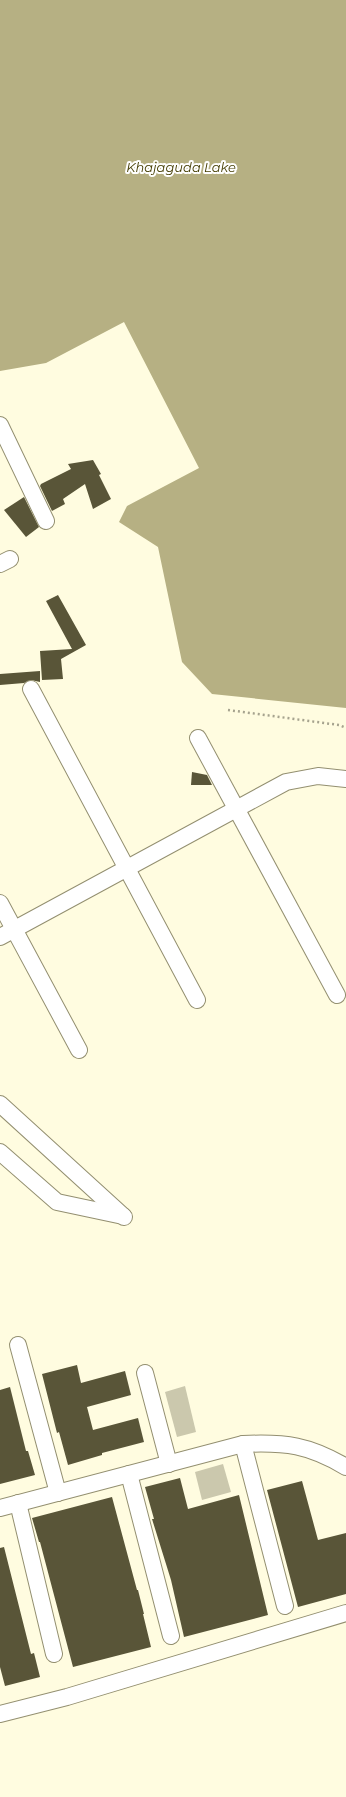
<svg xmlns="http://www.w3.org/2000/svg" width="346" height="1797" viewBox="0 0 346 1797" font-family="Montserrat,sans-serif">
  <rect width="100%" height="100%" fill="#fffce0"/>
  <g fill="#cbc8ad">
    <polygon points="185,1386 196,1432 177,1437 165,1392"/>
    <polygon points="223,1464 231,1492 202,1500 195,1472"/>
  </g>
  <polygon fill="#b6b083" points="0,0 346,0 346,708 212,694 182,662 158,547 119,522 127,506 199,468 124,322 46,363 0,371"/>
  <g fill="#595538">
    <polygon points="93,460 101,474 99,475 111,499 93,509 85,484 63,499 65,504 52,511 40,486 41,484 71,469 68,464"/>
    <polygon points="24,497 39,527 26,537 4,510"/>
    <polygon points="58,595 86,645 61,659 63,679 42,680 40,651 72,649 46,601"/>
    <polygon points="40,671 40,682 31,680 24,683 0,685 0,674"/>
    <polygon points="192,772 207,775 212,785 191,785"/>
    <polygon points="77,1365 81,1383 125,1371 131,1395 87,1407 93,1430 138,1418 144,1442 102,1453 102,1455 68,1465 59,1432 57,1433 42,1374"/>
    <polygon points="10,1387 26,1451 28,1451 35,1475 0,1484 0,1390"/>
    <polygon points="180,1478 188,1509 239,1495 268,1615 184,1637 171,1580 152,1519 154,1519 145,1487"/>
    <polygon points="302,1481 318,1540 346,1533 346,1594 298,1607 267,1490"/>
    <polygon points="112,1497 137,1590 138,1590 144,1614 143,1614 151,1647 73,1667 40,1542 39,1542 32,1518"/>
    <polygon points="4,1547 31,1654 34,1653 40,1677 5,1686 0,1667 0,1548"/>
  </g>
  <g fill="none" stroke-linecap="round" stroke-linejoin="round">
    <defs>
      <g id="minor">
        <polyline points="0,425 46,521"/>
        <polyline points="0,564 10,559"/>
        <polyline points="31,689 197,1000"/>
        <polyline points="198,738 337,995"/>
        <polyline points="0,903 79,1050"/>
        <polyline points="0,937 286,782 318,776 346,779"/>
        <polyline points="0,1104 124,1217"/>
        <polyline points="0,1152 57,1202 123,1216"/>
        <polyline points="18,1345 58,1493"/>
        <polyline points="145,1373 169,1464"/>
        <polyline points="243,1444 285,1606"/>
        <polyline points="129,1474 171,1636"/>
        <polyline points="18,1503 54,1654"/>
        <path d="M 0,1508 L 243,1444 C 286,1442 309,1445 346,1467"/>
        <polyline points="0,1714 67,1697 346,1613"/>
      </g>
    </defs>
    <use href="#minor" stroke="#938f70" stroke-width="18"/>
    <polyline stroke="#a6a38e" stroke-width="2.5" stroke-dasharray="2 3" stroke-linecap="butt" points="228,710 339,725 346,728"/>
    <use href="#minor" stroke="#fff" stroke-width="16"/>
  </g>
  <g text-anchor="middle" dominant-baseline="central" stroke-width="4" stroke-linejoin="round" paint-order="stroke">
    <g font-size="13" font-style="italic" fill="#433c01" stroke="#fff">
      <text x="181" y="167">Khajaguda Lake</text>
    </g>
  </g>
</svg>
